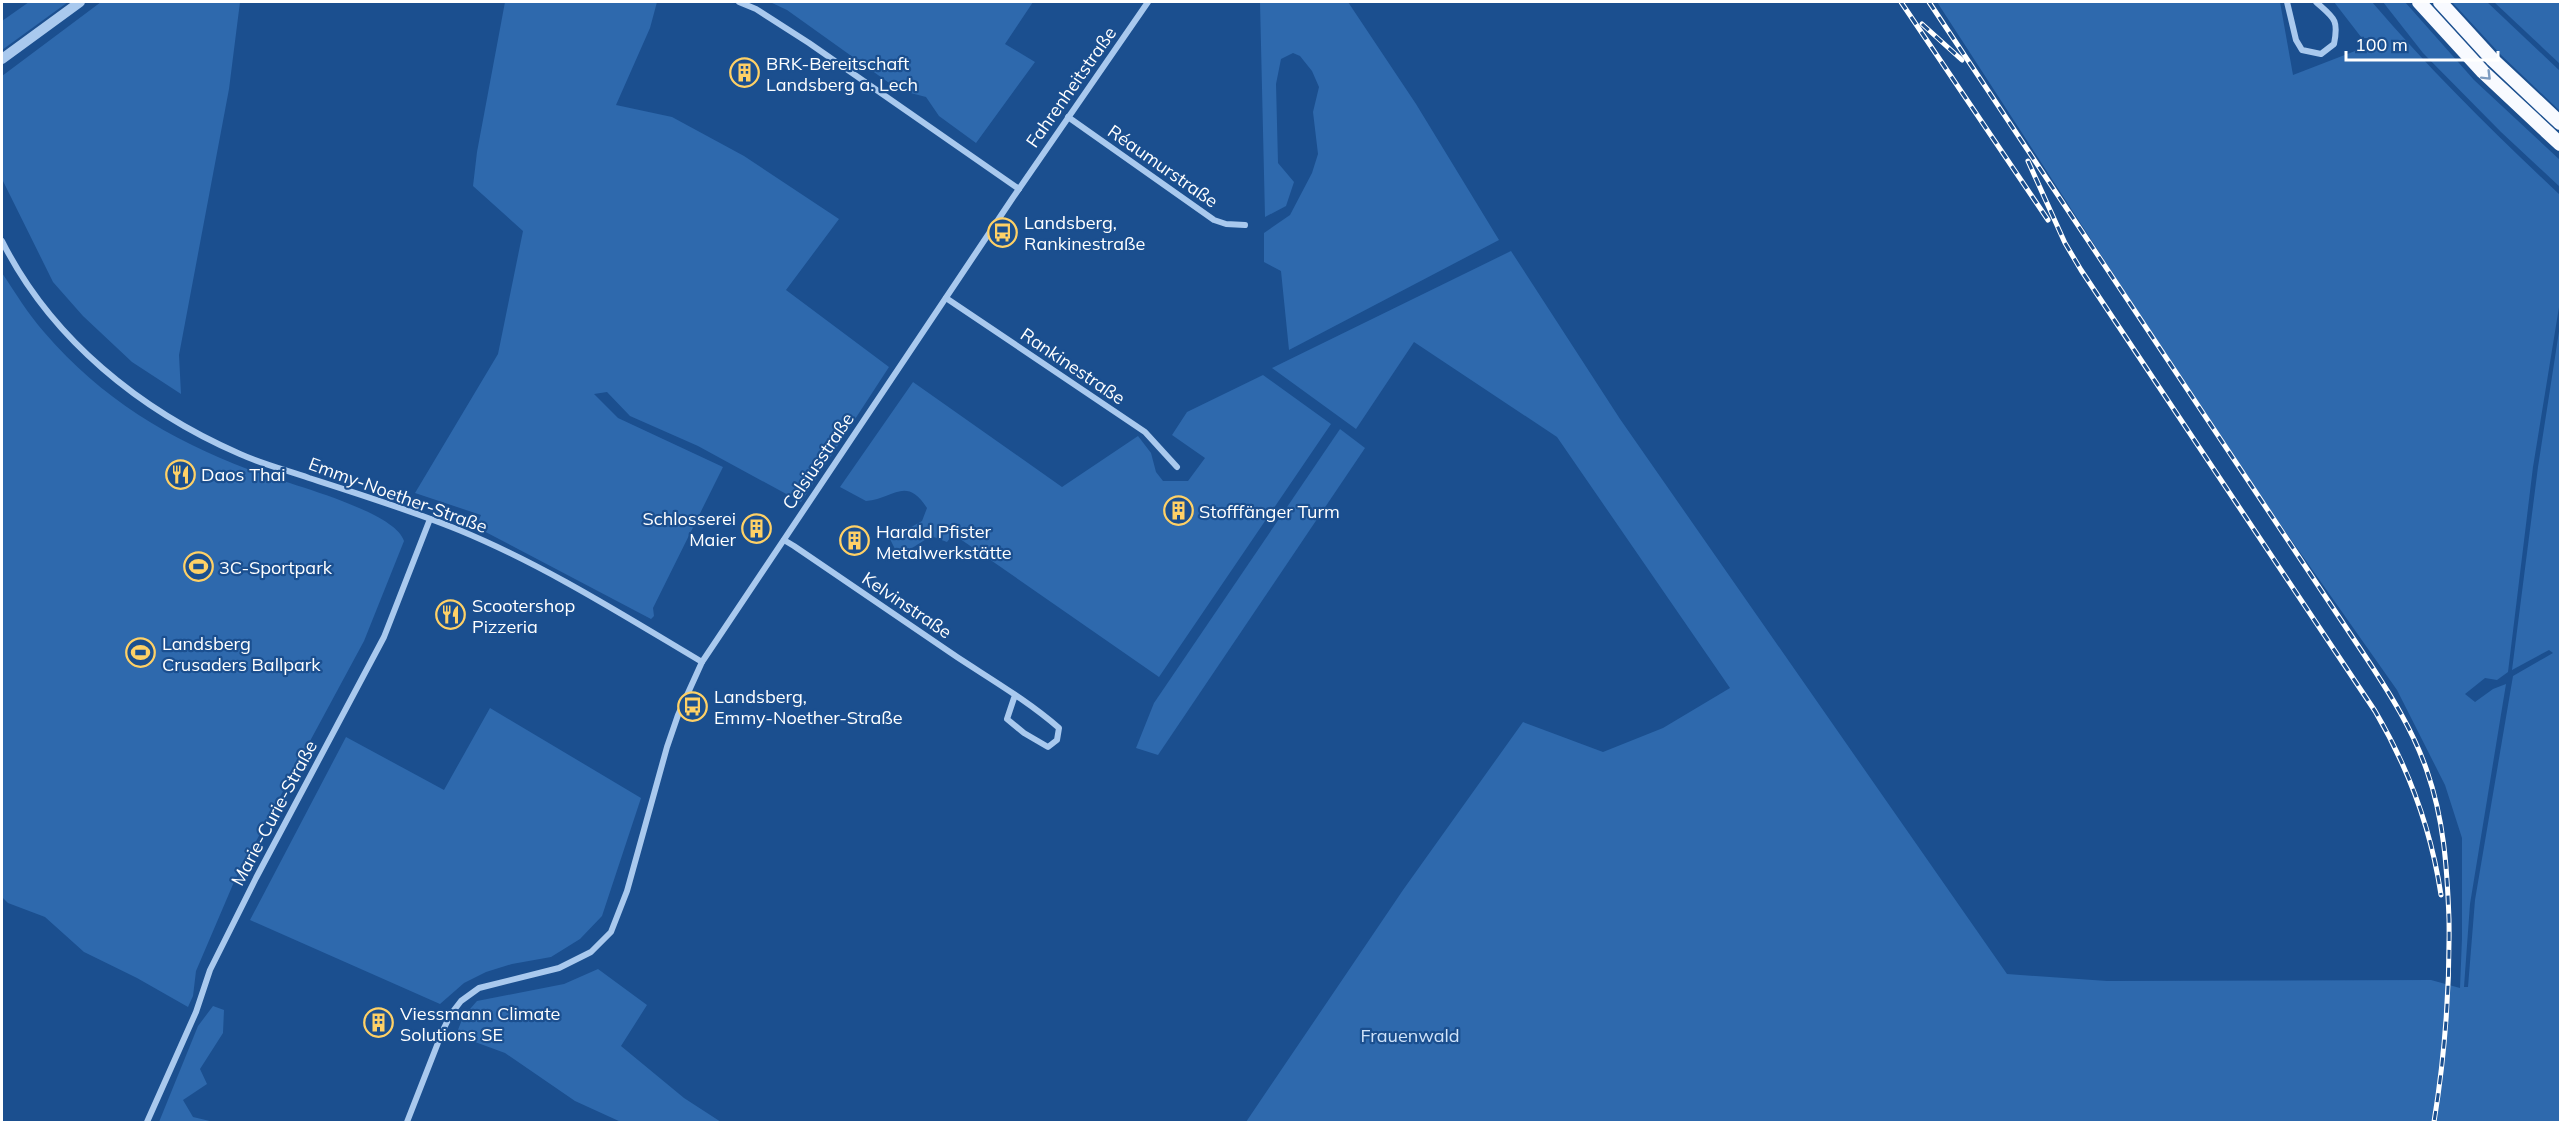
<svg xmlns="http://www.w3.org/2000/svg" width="2562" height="1124" viewBox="0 0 2562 1124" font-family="Mulish,sans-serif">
  <rect width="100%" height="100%" fill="#1b4f8f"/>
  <g fill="#2e69ad">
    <polygon points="29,2 68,2 2,50 2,21"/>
    <polygon points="101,2 240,2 229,89 179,355 181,394 132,362 83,316 53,282 2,179 2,76"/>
    <polygon points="505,2 657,2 650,28 616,105 672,117 744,156 839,219 786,290 889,367 801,502 698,446 630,416 607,392 594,394 618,418 723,467 653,608 654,616 651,619 476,527 481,515 415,493 498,354 523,231 473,186 477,152"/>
    <polygon points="770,2 1033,2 1005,44 1035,62 976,143 939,116 926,97 899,90 787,10"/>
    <polygon points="1260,2 1348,2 1416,104 1499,240 1289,350 1281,271 1264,262 1264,233 1290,215 1312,173 1318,154 1313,112 1319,87 1312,71 1300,56 1293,53 1281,59 1276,84 1278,163 1294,182 1286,206 1265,217"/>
    <path d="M 1937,2 L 2280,2 L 2293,75 L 2368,46 L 2334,2 L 2372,2 C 2431,71 2494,133 2560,195 L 2560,301 L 2533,467 L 2508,672 L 2497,680 L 2485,678 L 2465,694 L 2475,702 L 2493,689 L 2506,684 L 2470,904 L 2464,987 L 2468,987 L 2475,900 L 2513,676 L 2553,653 L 2549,650 L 2512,670 L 2538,467 L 2560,325 L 2560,1122 L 1246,1122 L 1403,890 L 1523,722 L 1603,752 L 1663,728 L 1730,688 L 1557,437 L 1414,342 L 1356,429 L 1272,368 L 1511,251 L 1620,419 L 2007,974 L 2107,981 L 2431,980 L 2460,988 L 2462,938 L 2462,838 L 2445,785 L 2397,690 L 2223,443 Z"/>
    <polygon points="2383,2 2405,2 2474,80 2560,160 2560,187 2501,132 2423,53"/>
    <polygon points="2452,2 2487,2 2560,71 2560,111 2501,55"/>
    <polygon points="2494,2 2560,2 2560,64"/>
    <path d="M 2,273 C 15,292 28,314 44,332 C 103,400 167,438 250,470 C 281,482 395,510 404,541 L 364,641 L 234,882 L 196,971 L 193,996 L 188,1007 L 137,978 L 84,952 L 45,917 L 8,903 L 2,897 Z"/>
    <path d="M 1263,375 L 1331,424 L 1159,677 L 953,534 L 947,542 L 931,536 L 909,550 L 897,553 L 890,539 L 922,521 L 927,508 C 906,475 893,499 866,501 L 840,487 L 913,382 L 1062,487 L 1138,436 L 1151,453 L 1156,472 L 1163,481 L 1188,481 L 1205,458 L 1172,435 L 1187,412 Z"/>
    <polygon points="1340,429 1365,448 1158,755 1136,748 1154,703"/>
    <polygon points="490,708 641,798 602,916 580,939 551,957 512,964 486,972 464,983 440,1004 250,920 346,737 444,790"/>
    <polygon points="598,969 647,1005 621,1046 684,1098 721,1122 621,1122 575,1101 505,1053 456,1035 463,1017 477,1001 564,984"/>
    <polygon points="213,1006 224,1010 223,1033 200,1069 207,1084 183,1100 193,1117 214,1122 159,1122 198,1026"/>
  </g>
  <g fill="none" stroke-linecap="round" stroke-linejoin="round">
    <g stroke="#a9c9ee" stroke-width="6">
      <polyline points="739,2 756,9 809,43 1019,189"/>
      <path d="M 2287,2 L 2296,40 L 2302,50 L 2321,54 L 2334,44 C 2339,19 2334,18 2316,2"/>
      <polyline points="1068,117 1214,220 1226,224 1245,225"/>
      <path d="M 2,241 C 51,339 141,411 240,454 C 262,464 286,470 309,478 C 359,494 410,510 459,530 C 544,565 623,615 702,662"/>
      <polyline points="946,298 1145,432 1177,467"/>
      <path d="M 784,540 L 794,546 C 848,583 903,620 957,657 C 992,680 1028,701 1059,728 L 1057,740 L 1048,747 L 1024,733 L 1007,719 L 1015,695"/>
      <polyline points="147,1122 196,1012 210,970 256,878 384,637 430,519"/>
      <polyline points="407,1122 443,1030 451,1014 461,1001 479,988 559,968 591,952 611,932 627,891 667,747 678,715 702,662 1012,199 1148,2"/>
    </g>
    <polyline stroke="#a9c9ee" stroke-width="10" points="2,59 80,2"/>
    <g stroke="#f8faff" stroke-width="14">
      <polyline points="2419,2 2483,72 2560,144"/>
      <polyline points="2440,2 2493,60 2560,123"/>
    </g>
    <defs>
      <g id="rail">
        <polyline points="1901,2 2048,220"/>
        <path d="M 1929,2 L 2367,659 C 2390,694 2413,730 2427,771 C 2444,820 2447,867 2449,919 C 2450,988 2445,1054 2434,1122"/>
        <polyline points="1922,24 1962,60"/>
        <path d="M 2028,161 L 2065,243 L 2081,270 L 2375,711 C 2409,769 2431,828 2441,895"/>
      </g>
    </defs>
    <use href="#rail" stroke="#fff" stroke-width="5"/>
    <use href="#rail" stroke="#1b4f8f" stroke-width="3" stroke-dasharray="9" stroke-linecap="butt"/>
  </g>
  <defs><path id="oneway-chevron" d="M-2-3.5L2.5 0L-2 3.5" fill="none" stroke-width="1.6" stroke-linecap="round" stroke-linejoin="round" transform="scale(1.5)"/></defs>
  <use stroke="#7e9cc1" href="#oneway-chevron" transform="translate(2487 76) rotate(45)"/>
  <defs>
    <symbol id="building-ring" viewBox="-11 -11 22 22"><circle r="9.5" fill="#1b4f8f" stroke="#ffd166" stroke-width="1.5"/><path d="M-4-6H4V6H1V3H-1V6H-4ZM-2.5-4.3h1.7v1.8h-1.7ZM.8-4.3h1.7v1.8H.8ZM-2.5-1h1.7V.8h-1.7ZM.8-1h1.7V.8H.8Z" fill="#ffd166"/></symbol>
    <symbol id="bus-ring" viewBox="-11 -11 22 22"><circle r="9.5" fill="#1b4f8f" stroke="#ffd166" stroke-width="1.5"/><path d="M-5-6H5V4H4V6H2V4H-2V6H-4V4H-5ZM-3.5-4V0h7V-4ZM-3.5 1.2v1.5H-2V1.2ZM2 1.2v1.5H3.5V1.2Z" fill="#ffd166"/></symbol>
    <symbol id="restaurant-ring" viewBox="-11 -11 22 22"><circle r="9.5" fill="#1b4f8f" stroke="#ffd166" stroke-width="1.5"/><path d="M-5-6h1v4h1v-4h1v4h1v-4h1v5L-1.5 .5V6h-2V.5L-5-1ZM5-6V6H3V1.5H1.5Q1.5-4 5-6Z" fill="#ffd166"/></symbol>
    <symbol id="stadium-ring" viewBox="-11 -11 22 22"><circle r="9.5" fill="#1b4f8f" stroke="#ffd166" stroke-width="1.5"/><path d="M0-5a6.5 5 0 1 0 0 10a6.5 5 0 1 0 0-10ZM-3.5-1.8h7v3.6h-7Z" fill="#ffd166"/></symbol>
  </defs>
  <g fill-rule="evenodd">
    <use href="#building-ring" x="728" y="56" width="33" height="33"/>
    <use href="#bus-ring" x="986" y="216" width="33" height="33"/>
    <use href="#restaurant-ring" x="164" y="458" width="33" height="33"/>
    <use href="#building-ring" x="1162" y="494" width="33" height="33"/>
    <use href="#building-ring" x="740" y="512" width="33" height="33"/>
    <use href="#building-ring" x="838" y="524" width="33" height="33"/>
    <use href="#stadium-ring" x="182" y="550" width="33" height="33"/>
    <use href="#restaurant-ring" x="434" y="598" width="33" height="33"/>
    <use href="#stadium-ring" x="124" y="636" width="33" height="33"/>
    <use href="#bus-ring" x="676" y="690" width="33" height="33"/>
    <use href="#building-ring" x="362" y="1006" width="33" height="33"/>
  </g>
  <g text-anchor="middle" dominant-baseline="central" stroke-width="4.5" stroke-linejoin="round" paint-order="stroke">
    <g font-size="18" fill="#fff" stroke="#1b4f8f" text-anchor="start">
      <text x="766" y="63">BRK-Bereitschaft<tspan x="766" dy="21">Landsberg a. Lech</tspan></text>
      <text x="1024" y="222">Landsberg,<tspan x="1024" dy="21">Rankinestraße</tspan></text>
      <text x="201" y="474">Daos Thai</text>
      <text x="1199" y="511">Stofffänger Turm</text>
      <text x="736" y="518" text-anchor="end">Schlosserei<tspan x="736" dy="21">Maier</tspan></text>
      <text x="876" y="531">Harald Pfister<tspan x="876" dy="21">Metalwerkstätte</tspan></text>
      <text x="219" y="567">3C-Sportpark</text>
      <text x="472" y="605">Scootershop<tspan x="472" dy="21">Pizzeria</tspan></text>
      <text x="162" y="643">Landsberg<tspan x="162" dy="21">Crusaders Ballpark</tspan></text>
      <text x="714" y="696">Landsberg,<tspan x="714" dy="21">Emmy-Noether-Straße</tspan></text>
      <text x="400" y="1013">Viessmann Climate<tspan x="400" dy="21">Solutions SE</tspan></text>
    </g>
    <g font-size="18" fill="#fff" stroke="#1b4f8f">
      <text transform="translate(1071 87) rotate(-55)">Fahrenheitstraße</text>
      <text transform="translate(1163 166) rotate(35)">Réaumurstraße</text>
      <text transform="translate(1073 366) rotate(34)">Rankinestraße</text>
      <text transform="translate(818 461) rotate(-56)">Celsiusstraße</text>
      <text transform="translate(398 495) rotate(20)">Emmy-Noether-Straße</text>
      <text transform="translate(907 605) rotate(34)">Kelvinstraße</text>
      <text transform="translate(274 813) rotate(-62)">Marie-Curie-Straße</text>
    </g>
    <g font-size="18" fill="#cfe3fa" stroke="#1b4f8f">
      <text x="1410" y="1035">Frauenwald</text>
    </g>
  </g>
  <rect width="2562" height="1124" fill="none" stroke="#ffffff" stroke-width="6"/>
  <path d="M2346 51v9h152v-9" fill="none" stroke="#ffffff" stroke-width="3"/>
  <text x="2355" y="51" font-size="18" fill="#ffffff" stroke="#1b4f8f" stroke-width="4.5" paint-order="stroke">100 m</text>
</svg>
